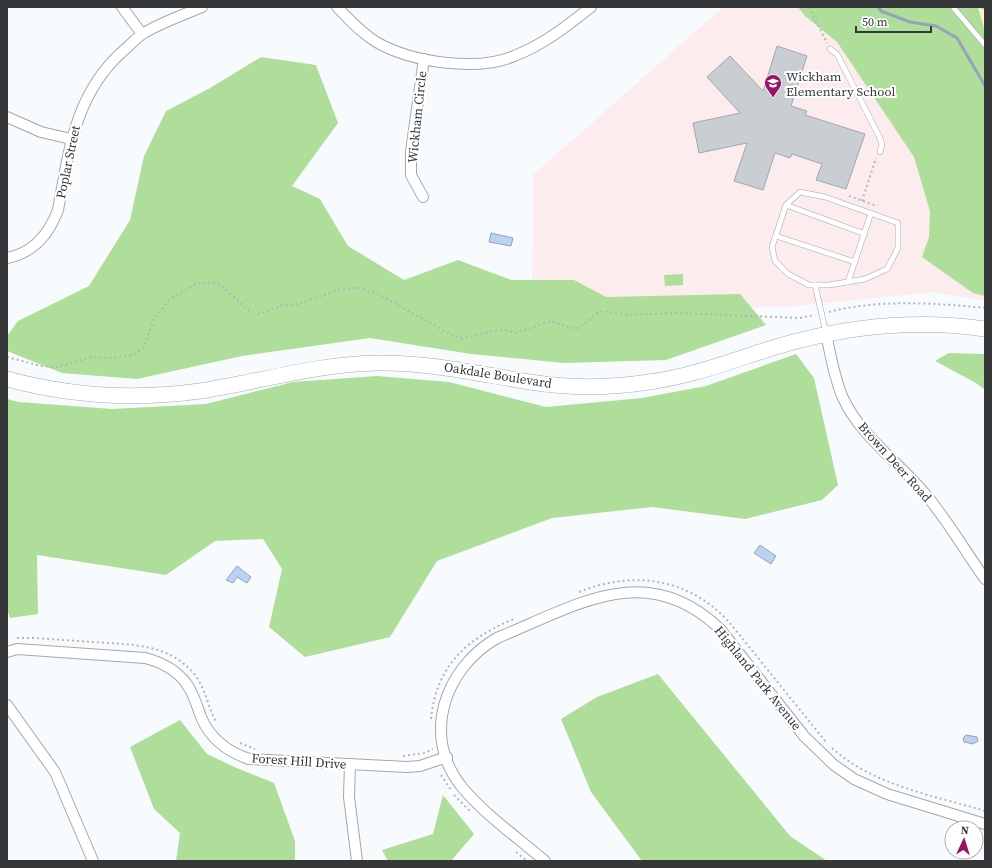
<svg xmlns="http://www.w3.org/2000/svg" width="992" height="868" viewBox="0 0 992 868" font-family="'Source Serif 4',serif">
  <rect width="100%" height="100%" fill="#f8fbfe"/>
  <polygon fill="#fdecee" points="723,7 839,7 985,189 985,301 934,292 787,307 532,307 533,175"/>
  <g fill="#afdd9a">
    <polygon points="798,7 985,7 985,296 973,293 922,257 929,237 930,211 914,157 837,42 805,16"/>
    <polygon points="261,57 316,65 338,123 292,186 320,199 348,246 404,280 458,260 511,280 574,280 606,297 740,294 766,325 666,360 564,363 471,354 370,338 242,356 137,379 62,373 7,351 7,336 18,321 89,286 130,220 144,156 166,111 210,88"/>
    <polygon points="683,274 683,285 665,286 664,275"/>
    <polygon points="949,353 985,354 985,390 976,383 935,361"/>
    <polygon points="796,354 814,378 838,485 822,500 745,519 652,507 552,518 437,561 390,637 305,657 269,627 282,569 263,539 215,541 166,575 37,555 38,614 10,618 7,609 7,399 19,402 112,409 206,404 293,382 377,376 449,382 546,407 642,398 706,386"/>
    <polygon points="658,674 790,836 827,861 642,861 591,792 561,719 597,697"/>
    <polygon points="180,720 207,754 239,769 274,783 295,841 295,861 176,861 180,833 154,809 130,747"/>
    <polygon points="443,795 474,834 451,861 388,861 382,850 433,834"/>
  </g>
  <polygon fill="#fbf1cc" points="978,7 985,10 985,32"/>
  <g fill="#bcd2f2" stroke="#94a4ba">
    <polygon points="491,233 513,238 511,246 489,242"/>
    <polygon points="760,545 776,556 771,564 754,553"/>
    <polygon points="237,566 251,577 247,583 237,577 233,583 226,580"/>
    <polygon points="966,735 977,737 978,741 973,744 964,742 963,738"/>
  </g>
  <g fill="none" stroke-linecap="round" stroke-linejoin="round">
    <polyline stroke="#94a4ba" stroke-width="3" points="878,7 881,11 910,22 936,26 957,38 985,86"/>
  </g>
  <polygon fill="#c8ced2" stroke="#a3a8ad" points="777,46 807,56 791,106 807,111 805,115 865,134 846,189 816,180 822,164 792,154 790,158 775,153 763,190 734,181 747,143 699,153 693,123 740,113 707,77 730,56 763,91"/>
  <g fill="none" stroke-linecap="round" stroke-linejoin="round">
    <defs>
      <g id="lane">
        <polyline points="953,7 985,45"/>
        <polyline points="830,49 837,54 879,136 882,144 880,152"/>
        <polygon points="800,192 825,197 898,223 898,248 887,269 865,279 829,285 809,285 788,274 775,261 772,247 786,205"/>
        <polyline points="786,205 865,234"/>
        <polyline points="776,236 855,262"/>
        <polyline points="848,282 871,213"/>
        <polyline points="815,285 826,333"/>
      </g>
      <g id="street">
        <polyline points="122,7 142,34"/>
        <path d="M 337,7 C 350,20 362,34 378,43 C 412,62 477,72 514,56 C 543,45 567,26 591,7"/>
        <polyline points="7,117 41,132 71,139"/>
        <polyline points="423,197 411,175 411,151 424,59"/>
        <path d="M 7,258 C 33,253 49,234 58,210 C 69,150 75,94 123,51 C 130,45 136,38 144,33 C 162,22 183,15 202,7"/>
        <path d="M 826,334 C 831,356 834,378 843,398 C 861,437 899,462 926,495 C 948,521 965,551 985,579"/>
        <path d="M 7,652 L 17,649 L 145,658 C 161,662 176,670 186,683 C 194,694 197,706 201,717 C 210,738 228,752 249,759 L 407,767 L 420,766 L 447,757"/>
        <polyline points="7,705 55,772 93,861"/>
        <polyline points="350,764 349,797 357,861"/>
        <path d="M 545,861 C 517,837 484,814 461,786 C 421,735 445,668 497,638 C 576,606 646,558 720,629 L 804,736 L 834,765 L 854,779 L 887,794 L 985,824"/>
      </g>
      <path id="secondary" d="M 7,379 C 70,396 135,400 200,391 C 259,382 316,364 377,363 C 429,362 478,374 530,382 C 568,388 610,388 649,382 C 701,375 747,354 797,341 C 859,325 922,320 985,329"/>
    </defs>
    <use href="#lane" stroke="#a3a8ad" stroke-width="6"/>
    <use href="#street" stroke="#a3a8ad" stroke-width="12"/>
    <use href="#secondary" stroke="#a3a8ad" stroke-width="16"/>
    <g stroke="#b3b6b8" stroke-width="2" stroke-dasharray="2 3" stroke-linecap="butt">
      <polyline points="809,7 827,43"/>
      <polyline points="849,196 877,206"/>
      <polyline points="862,201 876,158"/>
      <path d="M 829,312 C 879,299 934,303 985,308"/>
      <polyline points="7,357 41,366 57,367 92,357 113,358 133,355 144,347 153,321 169,300 196,284 212,282 222,286 248,310 259,314 283,305 295,305 342,289 361,288 376,293 452,335 462,338 493,331 505,330 516,333 551,321 571,328 579,328 600,311 631,315 675,313 800,318 815,315"/>
      <path d="M 579,592 C 633,570 689,578 729,622 L 826,742"/>
      <path d="M 17,638 L 33,638 C 54,639 74,641 94,642 C 132,645 169,643 195,675 C 206,690 208,707 216,722"/>
      <path d="M 431,719 C 436,666 467,638 514,619"/>
      <polyline points="240,743 255,749"/>
      <path d="M 832,748 C 874,786 933,795 985,811"/>
      <polyline points="403,756 424,753 433,749"/>
      <polyline points="441,775 451,790"/>
      <polyline points="454,795 471,812"/>
      <polyline points="516,852 527,861"/>
    </g>
    <use href="#lane" stroke="#fff" stroke-width="5"/>
    <use href="#street" stroke="#fff" stroke-width="10"/>
    <use href="#secondary" stroke="#fff" stroke-width="15"/>
  </g>
  <defs>
    <symbol id="school-pin" viewBox="-11 -11 22 30"><path d="M0 17L-7.5 6A9.5 9.5 0 1 1 7.5 6Z" fill="#981267" stroke="#fff"/><path d="M0-5L7-2L0 1L-7-2ZM-4 1L0 2.5L4 1V4Q0 6-4 4Z" fill="#fff"/></symbol>
  </defs>
  <g fill-rule="evenodd">
    <use href="#school-pin" x="763" y="73" width="20" height="27"/>
  </g>
  <g text-anchor="middle" dominant-baseline="central" stroke-width="4" stroke-linejoin="round" paint-order="stroke">
    <g font-size="13" fill="#353739" stroke="#fff" text-anchor="start">
      <text x="786" y="76">Wickham<tspan x="786" dy="15">Elementary School</tspan></text>
    </g>
    <g font-size="13" fill="#353739" stroke="#fff">
      <text transform="translate(417 117) rotate(-84)">Wickham Circle</text>
      <text transform="translate(68 162) rotate(-78)">Poplar Street</text>
      <text transform="translate(498 375) rotate(9)">Oakdale Boulevard</text>
      <text transform="translate(895 462) rotate(48)">Brown Deer Road</text>
      <text transform="translate(758 678) rotate(51)">Highland Park Avenue</text>
      <text transform="translate(299 761) rotate(4)">Forest Hill Drive</text>
    </g>
  </g>
  <rect width="992" height="868" fill="none" stroke="#353739" stroke-width="16"/>
  <g transform="translate(964 840) rotate(4)"><circle r="19" fill="#ffffff" stroke="#aeafb0"/>
  <path d="M0-3L7 15L0 10L-7 15Z" fill="#981267"/>
  <text y="-6" font-size="11" font-weight="bold" text-anchor="middle" fill="#353739">N</text>
  </g>
  <path d="M856 26v6h75v-6" fill="none" stroke="#353739" stroke-width="2"/>
  <text x="862" y="26" font-size="12" fill="#353739" stroke="#ffffff" stroke-width="3" paint-order="stroke">50 m</text>
</svg>
